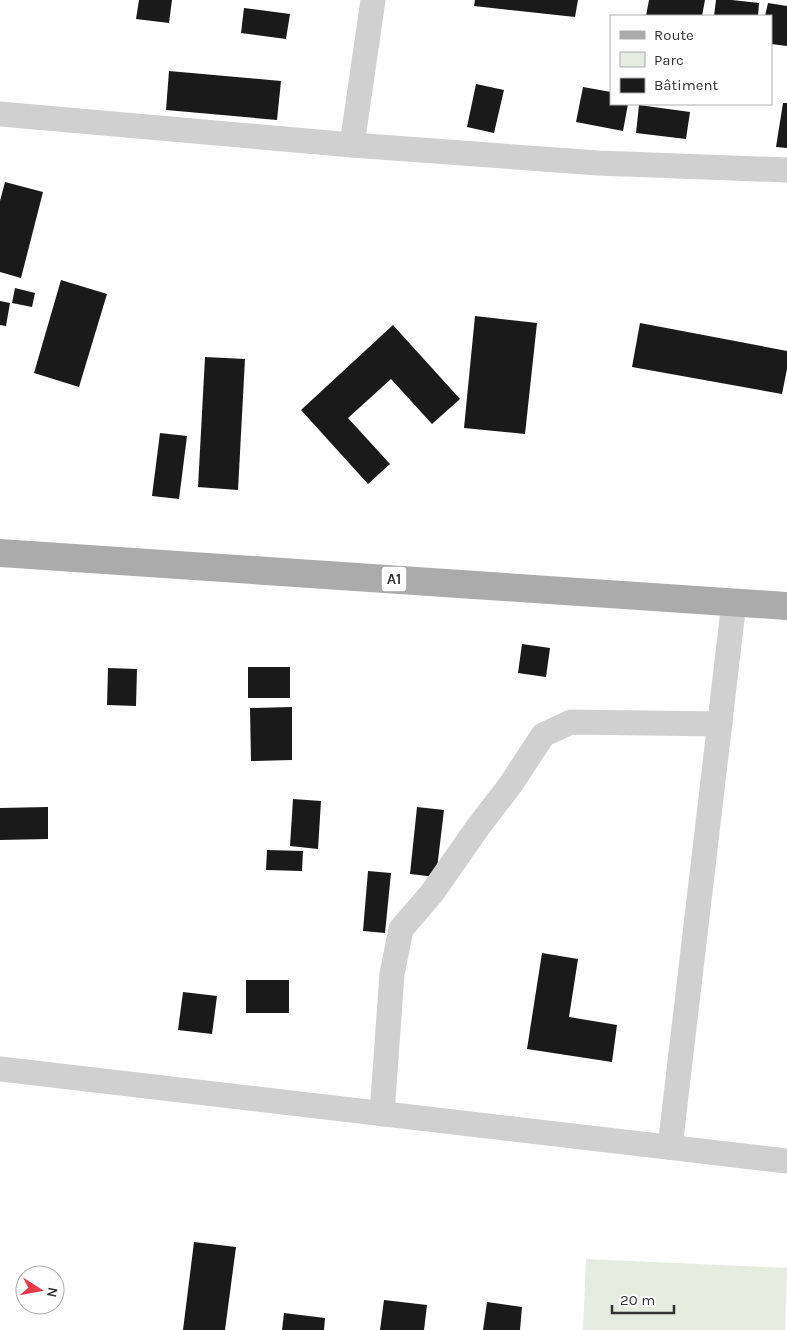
<svg xmlns="http://www.w3.org/2000/svg" width="787" height="1330" viewBox="0 0 787 1330" font-family="Karla,sans-serif">
  <rect width="100%" height="100%" fill="#fff"/>
  <polygon fill="#e6ecdf" points="586,1259 787,1268 785,1330 583,1330"/>
  <g fill="#1a1a1a">
    <polygon points="139,0 172,0 169,23 136,19"/>
    <polygon points="475,0 578,0 575,17 474,6"/>
    <polygon points="649,0 705,0 702,16 646,16"/>
    <polygon points="716,0 732,0 759,3 758,16 714,16"/>
    <polygon points="768,3 787,6 787,46 771,44 771,16 765,16"/>
    <polygon points="244,8 290,14 286,39 241,33"/>
    <polygon points="169,71 281,81 277,120 166,110"/>
    <polygon points="476,84 504,90 494,133 467,127"/>
    <polygon points="583,87 611,92 611,104 628,104 623,131 576,122"/>
    <polygon points="783,103 787,103 787,148 776,147"/>
    <polygon points="639,105 690,112 686,139 636,133"/>
    <polygon points="5,182 43,192 21,278 0,272 0,201"/>
    <polygon points="61,280 107,294 79,387 34,373"/>
    <polygon points="15,288 35,293 32,307 12,303"/>
    <polygon points="0,301 10,303 6,326 0,325"/>
    <polygon points="475,316 537,323 525,434 464,428"/>
    <polygon points="640,323 787,351 787,369 782,394 632,367"/>
    <polygon points="393,325 460,399 432,424 391,379 348,418 390,464 368,484 301,410"/>
    <polygon points="205,357 245,359 238,490 198,487"/>
    <polygon points="160,433 187,436 179,499 152,496"/>
    <polygon points="522,644 550,648 546,677 518,673"/>
    <rect x="248" y="667" width="42" height="31"/>
    <polygon points="108,668 137,669 136,706 107,705"/>
    <polygon points="292,707 292,760 251,761 250,708"/>
    <polygon points="293,799 321,801 318,849 290,846"/>
    <polygon points="48,807 48,839 0,840 0,808"/>
    <polygon points="417,807 444,810 436,877 410,874"/>
    <polygon points="267,850 303,851 302,871 266,870"/>
    <polygon points="368,871 391,873 385,933 363,931"/>
    <polygon points="542,953 578,959 569,1017 617,1025 612,1062 527,1049"/>
    <rect x="246" y="980" width="43" height="33"/>
    <polygon points="183,992 217,996 212,1034 178,1030"/>
    <polygon points="194,1242 236,1247 225,1330 183,1330"/>
    <polygon points="384,1300 427,1305 424,1330 380,1330"/>
    <polygon points="487,1302 522,1307 520,1330 483,1330"/>
    <polygon points="284,1313 325,1318 324,1330 282,1330"/>
  </g>
  <g fill="none" stroke-linecap="round" stroke-linejoin="round">
    <g stroke="#d0d0d0" stroke-width="25">
      <polyline points="0,114 352,145 598,163 787,170"/>
      <polyline points="352,145 373,0"/>
      <polyline points="0,1069 787,1161"/>
      <polyline points="382,1114 392,974 401,929 432,893 478,827 511,784 543,735 571,722 720,724"/>
      <polyline points="670,1147 734,602"/>
    </g>
    <polyline stroke="#ababab" stroke-width="28" points="0,553 787,606"/>
  </g>
  <g text-anchor="middle" dominant-baseline="central" stroke-width="5" stroke-linejoin="round" paint-order="stroke">
    <rect fill="#fff" stroke="#707070" stroke-width="1" x="381.5" y="566.5" width="25" height="25" rx="4"/>
    <g font-size="15" font-weight="bold" fill="#333">
      <text x="394" y="579">A1</text>
    </g>
  </g>
  <rect x="610" y="15" width="162" height="90" fill="#ffffff" stroke="#adadad"/>
  <rect x="620" y="31" width="25" height="8" fill="#ababab" stroke="#adadad"/>
  <text x="654" y="40" font-size="15" fill="#333333">Route</text>
  <rect x="620" y="52" width="25" height="15" fill="#e6ecdf" stroke="#adadad"/>
  <text x="654" y="65" font-size="15" fill="#333333">Parc</text>
  <rect x="620" y="78" width="25" height="15" fill="#1a1a1a" stroke="#adadad"/>
  <text x="654" y="90" font-size="15" fill="#333333">Bâtiment</text>
  <g transform="translate(40 1290) rotate(101)"><circle r="24" fill="#ffffff" stroke="#adadad"/>
  <path d="M0-4L9 19L0 12L-9 19Z" fill="#e63946"/>
  <text y="-8" font-size="14" font-weight="bold" text-anchor="middle" fill="#333333">N</text>
  </g>
  <path d="M612 1305v8h62v-8" fill="none" stroke="#333333" stroke-width="2.5"/>
  <text x="620" y="1305" font-size="15" fill="#333333" stroke="#ffffff" stroke-width="4" paint-order="stroke">20 m</text>
</svg>
